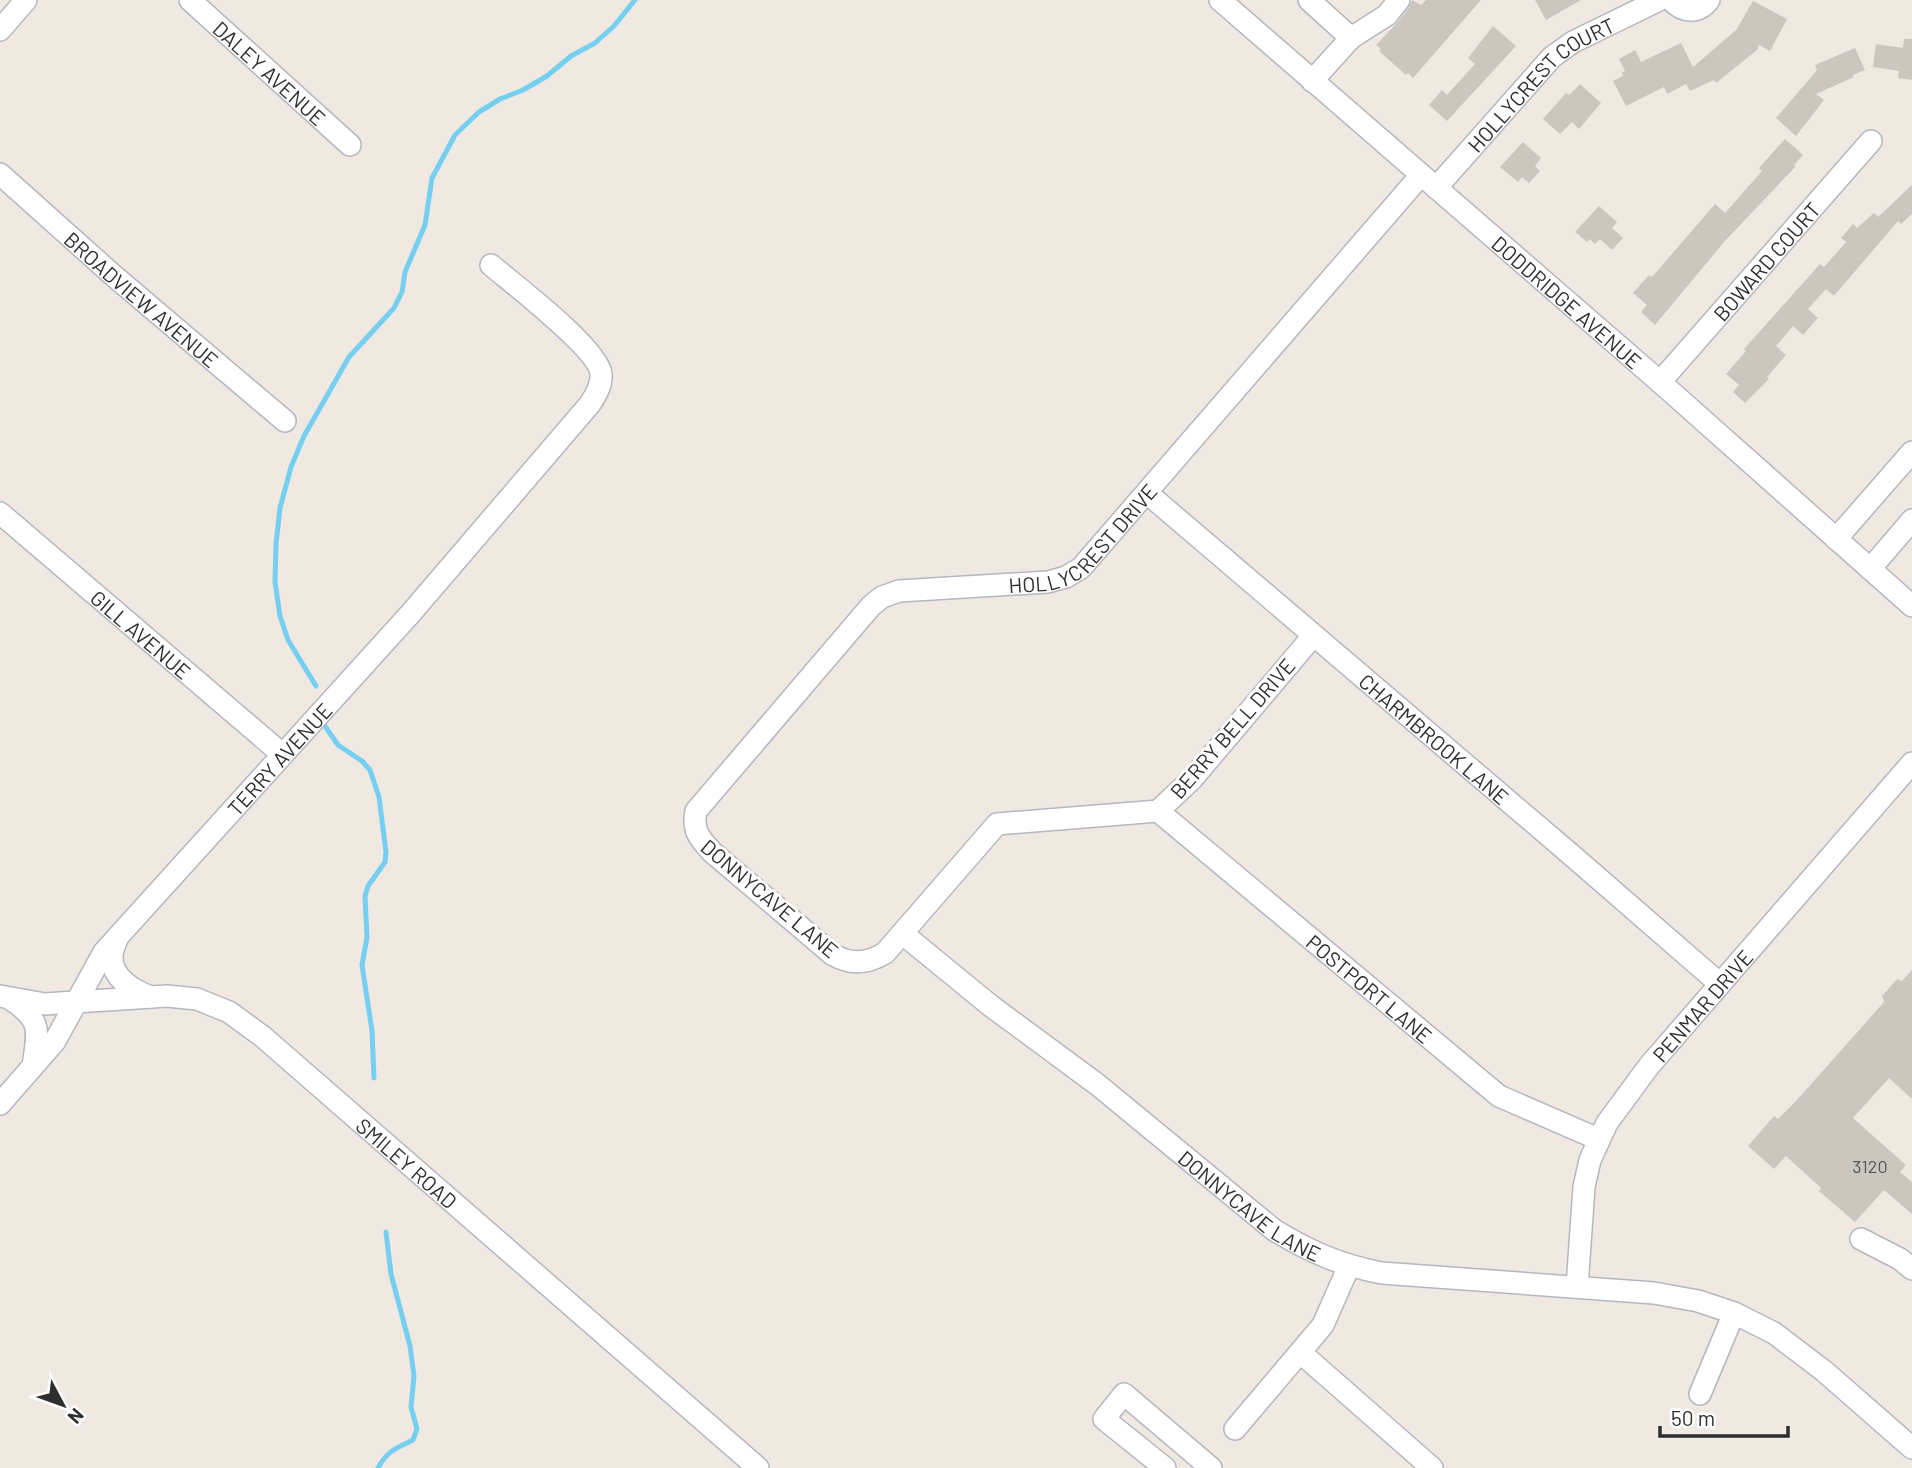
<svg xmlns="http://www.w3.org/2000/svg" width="1912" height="1468" viewBox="0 0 1912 1468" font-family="Barlow,sans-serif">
  <rect width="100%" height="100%" fill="#efe9e1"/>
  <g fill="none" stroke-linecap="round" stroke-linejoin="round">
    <g stroke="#75cff0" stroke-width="5">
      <polyline points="316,686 288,640 280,616 275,582 276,544 280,508 291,467 304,436 349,357 394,308 402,292 405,272 425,225 432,178 455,135 479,112 500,99 523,90 547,76 571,56 595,43 614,26 635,0"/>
      <polyline points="325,726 338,745 362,761 370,770 379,797 386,852 385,862 368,886 365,896 367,937 362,965 372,1031 374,1078"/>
      <path d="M 378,1468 C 387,1451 396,1448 413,1440 L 417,1429 L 411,1407 L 414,1376 L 410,1346 L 391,1274 L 386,1232"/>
    </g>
  </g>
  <g fill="#cbc7bf">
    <polygon points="1412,0 1421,5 1426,0 1481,0 1413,78 1408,73 1406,75 1379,51 1381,49 1376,45 1397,23 1409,8"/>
    <polygon points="1535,0 1581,0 1546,20"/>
    <polygon points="1753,1 1787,19 1770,51 1759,45 1757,50 1716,83 1714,80 1690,91 1686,84 1667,94 1664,87 1626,106 1613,81 1623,76 1622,72 1625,71 1619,59 1635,50 1641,62 1681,43 1693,67 1736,30"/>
    <polygon points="1493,26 1516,46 1447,121 1429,105 1442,90 1447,95 1475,64 1468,58"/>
    <polygon points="1904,39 1912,39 1912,80 1898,78 1899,71 1873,67 1876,44 1903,48"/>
    <polygon points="1855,48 1865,70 1853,75 1854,77 1816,94 1824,100 1796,136 1776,118 1817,70 1815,65"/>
    <polygon points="1580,84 1601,103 1579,129 1572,122 1560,134 1543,119 1566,93 1569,95"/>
    <polygon points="1785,139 1803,155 1794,165 1796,166 1724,242 1655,325 1641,312 1647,305 1633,293 1649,275 1652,277 1715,204 1725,213 1762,171 1759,168"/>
    <polygon points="1523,142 1541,158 1535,166 1540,171 1529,183 1522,177 1518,182 1500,167"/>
    <polygon points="1912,185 1912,214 1901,224 1898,221 1834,296 1826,289 1808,309 1818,318 1803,335 1793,326 1776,346 1786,355 1767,377 1769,379 1745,403 1733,392 1739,385 1726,374 1746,351 1744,349 1820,264 1824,267 1846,242 1841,238 1853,224 1857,228 1874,213 1878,217"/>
    <polygon points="1599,206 1617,222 1612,228 1623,238 1612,250 1600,239 1595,244 1590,239 1587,242 1575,232"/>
    <polygon points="1912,970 1912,1099 1889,1078 1853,1118 1906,1165 1900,1172 1912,1182 1912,1214 1884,1190 1855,1222 1819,1191 1821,1188 1786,1156 1774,1169 1748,1146 1774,1116 1778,1119 1797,1100 1884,1002 1882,996 1897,979 1902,981"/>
  </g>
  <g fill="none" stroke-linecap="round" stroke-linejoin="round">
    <defs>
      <g id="minor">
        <path id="s1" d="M 190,0 L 350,145"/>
        <path id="s2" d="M 1220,0 L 1660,382 L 1912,606"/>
        <polyline points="1309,0 1351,38 1312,81"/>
        <path d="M 1671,0 C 1683,13 1698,14 1709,0"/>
        <polyline points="0,30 26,0"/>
        <polyline points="1351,38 1387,15 1399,0"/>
        <path id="s3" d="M 0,174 L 114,276 L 285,421"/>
        <path id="s4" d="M 1436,188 L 1552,57 L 1573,42 L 1659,0"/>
        <path id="s5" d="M 1660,382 L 1871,141"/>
        <path id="s6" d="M 1147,493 L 1568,852 L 1720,984"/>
        <path id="s7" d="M 0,513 L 282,754"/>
        <polyline points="1836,539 1912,452"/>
        <polyline points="1870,569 1912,520"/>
        <path id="s8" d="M 1313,636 L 1192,779 L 1158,811 L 997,824 L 885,953 C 867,964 850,965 832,954 L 712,852 C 699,838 692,830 696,811 L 871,606 L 882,597 L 899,591 L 1048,582 L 1066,577 L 1081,568 L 1421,175"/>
        <path id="s9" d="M 1158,811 L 1499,1096 L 1598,1139"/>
        <path id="s10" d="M 903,934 L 991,1006 L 1098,1085 L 1274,1230 C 1310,1252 1340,1265 1382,1273 L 1654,1293 L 1698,1301 L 1734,1313 L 1774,1333 L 1824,1371 L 1912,1448"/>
        <path d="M 117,939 C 115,944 112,951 112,956 C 111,978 134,991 151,997"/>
        <path id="s11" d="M 0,996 L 45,1004 L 167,996 L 197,999 L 229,1012 L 262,1036 L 758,1468"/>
        <path d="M 10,999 C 43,1020 38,1031 33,1066"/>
        <path id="s12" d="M 0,1104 L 55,1041 L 104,952 L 411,613 L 590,404 C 596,395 602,385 601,374 C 599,349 513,284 491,265"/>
        <polyline points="1861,1239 1900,1259 1912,1269"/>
        <path id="s13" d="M 1577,1287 L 1584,1187 L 1590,1160 L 1607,1123 L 1649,1066 L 1912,763"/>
        <polyline points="1301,1353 1432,1468"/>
        <polyline points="1700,1394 1734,1313"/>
        <polyline points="1235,1429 1323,1325 1349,1266"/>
        <polyline points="1165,1468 1104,1419 1124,1394 1211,1468"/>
      </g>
    </defs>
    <use href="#minor" stroke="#b4b7c1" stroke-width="24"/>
    <use href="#minor" stroke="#fff" stroke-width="21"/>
  </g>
  <g text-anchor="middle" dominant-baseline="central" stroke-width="6" stroke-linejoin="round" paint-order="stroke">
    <g font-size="18" fill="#555452">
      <text x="1870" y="1166">3120</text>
    </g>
    <g font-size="21" fill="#2e2e2e" stroke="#fff">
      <text stroke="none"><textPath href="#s1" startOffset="108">DALEY AVENUE</textPath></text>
      <text stroke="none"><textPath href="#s4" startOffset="149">HOLLYCREST COURT</textPath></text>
      <text stroke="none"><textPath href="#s5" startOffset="161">BOWARD COURT</textPath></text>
      <text stroke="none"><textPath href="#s3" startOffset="189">BROADVIEW AVENUE</textPath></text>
      <text stroke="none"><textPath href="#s2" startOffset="460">DODDRIDGE AVENUE</textPath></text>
      <text stroke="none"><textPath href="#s8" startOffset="1330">HOLLYCREST DRIVE</textPath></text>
      <text stroke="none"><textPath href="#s7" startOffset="186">GILL AVENUE</textPath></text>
      <text transform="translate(1232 728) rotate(-49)">BERRY BELL DRIVE</text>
      <text stroke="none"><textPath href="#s6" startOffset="378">CHARMBROOK LANE</textPath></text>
      <text stroke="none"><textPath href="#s12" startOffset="446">TERRY AVENUE</textPath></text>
      <text transform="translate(770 898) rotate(40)">DONNYCAVE LANE</text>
      <text stroke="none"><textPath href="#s9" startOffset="276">POSTPORT LANE</textPath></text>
      <text stroke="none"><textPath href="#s13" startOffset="320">PENMAR DRIVE</textPath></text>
      <text stroke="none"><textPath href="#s11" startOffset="466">SMILEY ROAD</textPath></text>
      <text stroke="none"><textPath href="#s10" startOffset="441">DONNYCAVE LANE</textPath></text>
    </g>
  </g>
  <g transform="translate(63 1405) rotate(131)" stroke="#ffffff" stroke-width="5" paint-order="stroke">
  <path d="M0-5L12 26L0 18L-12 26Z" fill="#2e2e2e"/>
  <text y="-10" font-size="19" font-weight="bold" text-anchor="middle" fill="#2e2e2e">N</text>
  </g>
  <path d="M1660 1426v10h128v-10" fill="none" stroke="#2e2e2e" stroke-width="3.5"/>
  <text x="1671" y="1426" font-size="21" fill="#2e2e2e" stroke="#ffffff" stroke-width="5" paint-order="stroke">50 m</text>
</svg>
